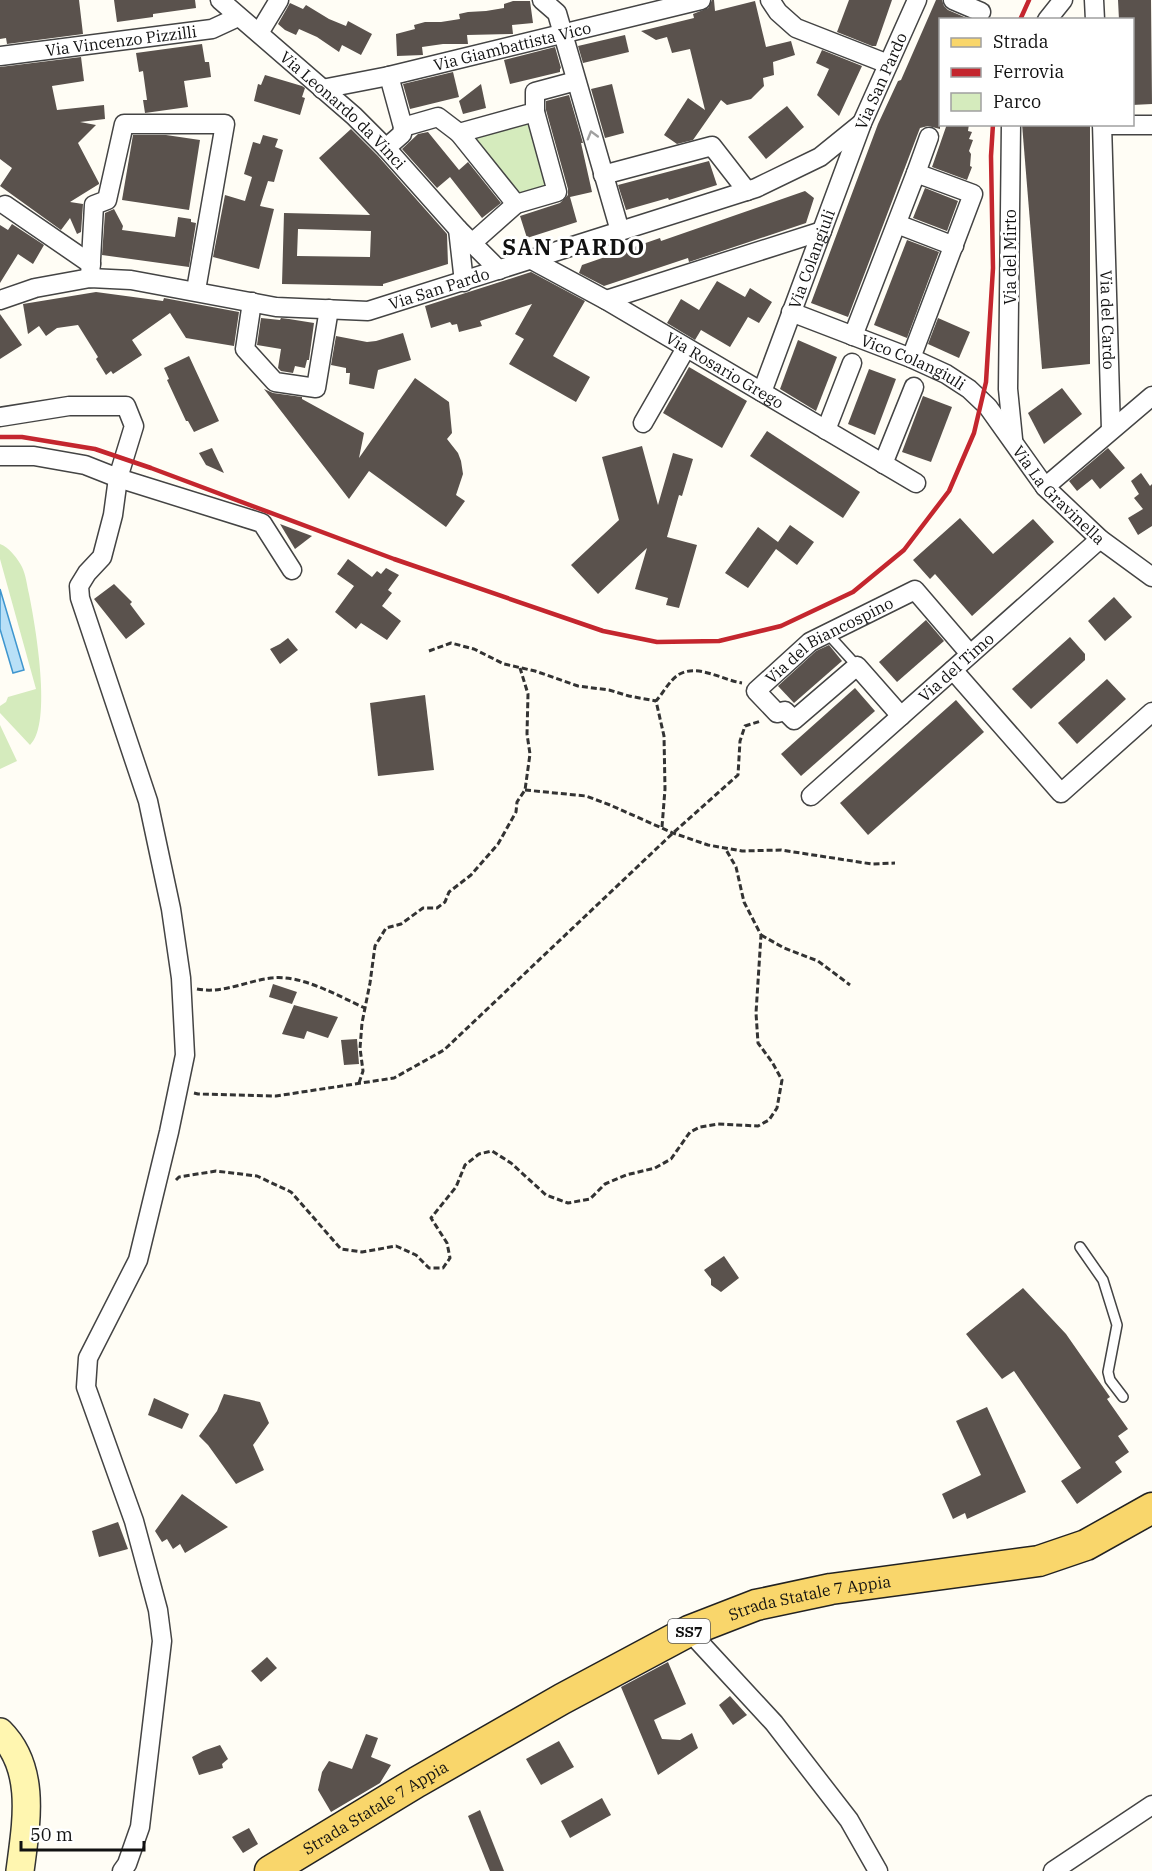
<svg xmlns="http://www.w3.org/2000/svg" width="1152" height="1871" viewBox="0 0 1152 1871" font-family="'IBM Plex Serif',serif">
  <rect width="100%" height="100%" fill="#fffdf5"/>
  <g fill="#d5ebbd">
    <polygon points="528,124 547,188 518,196 471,139"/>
    <path d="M 0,544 C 9,547 18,559 22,567 C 26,575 27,586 29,594 C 35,624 53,724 30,745 L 0,713 L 0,706 L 6,702 L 8,697 L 36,689 L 0,559 Z"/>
    <polygon points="0,725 17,761 0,769"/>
  </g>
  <polygon fill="#b9e0f7" stroke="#3f96cf" stroke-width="1.5" points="0,589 24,670 13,673 0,629"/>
  <g fill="#5a524d" fill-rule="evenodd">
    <polygon points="0,0 79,0 83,34 7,44 6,38 0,39"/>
    <polygon points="114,0 195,0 196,8 153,14 153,17 117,22"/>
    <polygon points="712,0 714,0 715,11 755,1 766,47 791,41 795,55 773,62 774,75 763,78 764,86 751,99 727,105 721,100 693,140 677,144 664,135 688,98 705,110 690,49 672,53 667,37 656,40 641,31 694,18 693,14 708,8"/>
    <polygon points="849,0 892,0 876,46 872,46 837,32"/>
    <polygon points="936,0 942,0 944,6 948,10 969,19 940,20 940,129 928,126 920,128 848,317 811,303 878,124 898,81 901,80"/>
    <polygon points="1118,0 1151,0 1152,104 1132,105 1132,20 1119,20"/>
    <polygon points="513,1 530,1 533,23 512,25 513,34 467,35 468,44 443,44 422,47 423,55 397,56 396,34 415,29 414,25 425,22 441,22 460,19 459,14 468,12 486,11 504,8 504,4"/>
    <polygon points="290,3 303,9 306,5 329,19 346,26 348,21 372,34 361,55 342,45 339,52 317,37 299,29 296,35 285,30 278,24"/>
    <polygon points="625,35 629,52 583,63 578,46"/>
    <polygon points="202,44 205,62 209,62 211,77 184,81 188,107 145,113 143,100 147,100 143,71 139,72 136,53"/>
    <polygon points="555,47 561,68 560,69 560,72 510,84 504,60"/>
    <polygon points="822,50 862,66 839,116 817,95 829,69 816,63"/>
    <polygon points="81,57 84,81 52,86 57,110 104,105 105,119 80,122 96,125 78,143 99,183 99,184 70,202 83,204 81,232 77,234 70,218 61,230 0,186 12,168 0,159 0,67"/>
    <polygon points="453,72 459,97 410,109 403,84"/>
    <polygon points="265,75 302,86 305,88 302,97 305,98 300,115 254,101 258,84 261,85"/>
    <polygon points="481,84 486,108 463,114 459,101"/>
    <polygon points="612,84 624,133 605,138 591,89"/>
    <polygon points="569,95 583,143 581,143 592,192 570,197 577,222 527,238 520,216 560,203 568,195 568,189 546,110 546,101"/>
    <polygon points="787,106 804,127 766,159 748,137"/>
    <polygon points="947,124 969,124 968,131 972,132 969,139 973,140 969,151 971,154 970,166 972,167 967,180 932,167"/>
    <polygon points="1022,124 1090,124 1090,364 1042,369"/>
    <path d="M 351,129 L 378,156 L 447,234 L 448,264 L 383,284 L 383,286 L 282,284 L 284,213 L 370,215 L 319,158 ZM 298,229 L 371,231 L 370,257 L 297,256 Z"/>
    <polygon points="428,132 459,170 468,162 501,203 482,218 450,177 437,188 402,149 418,134"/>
    <polygon points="133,135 166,135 200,140 189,210 122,200"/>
    <polygon points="263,135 278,139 275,147 283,150 274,182 268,181 260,206 274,209 259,269 213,257 225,195 245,201 252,177 244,174 253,142 260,144"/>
    <polygon points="709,161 717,185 669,200 668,198 626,210 618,185"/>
    <polygon points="925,188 958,201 947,231 913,218"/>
    <polygon points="805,191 814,198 806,223 689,262 688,258 604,286 579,273 582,265 660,238 661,241"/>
    <polygon points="114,209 123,226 122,230 175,237 178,217 191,219 191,222 196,223 189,267 102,255 105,213"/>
    <polygon points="12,224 44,245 33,264 18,254 0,283 0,225 8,230"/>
    <polygon points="907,240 939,252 907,338 874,325"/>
    <polygon points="531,272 585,301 553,356 590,377 576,402 509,364 524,339 515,334 532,304 480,321 482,326 459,332 457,324 452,325 450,322 431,328 425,306"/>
    <polygon points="717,281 745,297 750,288 772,302 759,323 748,317 730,347 701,330 695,340 667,323 681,299 699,310"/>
    <polygon points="96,292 163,301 164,298 239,312 234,346 186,338 170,313 132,340 142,355 113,374 111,371 106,375 96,359 98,357 78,325 57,328 46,336 39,326 28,334 23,304"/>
    <polygon points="0,314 22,345 0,359"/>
    <polygon points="261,318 280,320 281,318 289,319 314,323 309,360 307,360 305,368 295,366 293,373 281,371 278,368 281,349 257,345"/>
    <polygon points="938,318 970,332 959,358 928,344"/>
    <polygon points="403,333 411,360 378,370 374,389 349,384 350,373 346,373 346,368 331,365 336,336 367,342 376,341"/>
    <polygon points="798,340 837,357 816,411 780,389"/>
    <polygon points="189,356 219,421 194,432 188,421 186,421 167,380 169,379 164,368"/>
    <polygon points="689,367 747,401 722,448 663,413"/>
    <polygon points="869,369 896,379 875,435 848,424"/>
    <polygon points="415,378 449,402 452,433 447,439 458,453 461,461 463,474 456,495 465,501 446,527 369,471 349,499 264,389 273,393 302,397 302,399 364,433 359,458"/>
    <polygon points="1062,388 1082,414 1044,444 1028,413"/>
    <polygon points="923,396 952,407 931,462 902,452"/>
    <polygon points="767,431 860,492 843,518 750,456"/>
    <polygon points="642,446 658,505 673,453 693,459 682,496 679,495 667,537 697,545 679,608 666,605 668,598 635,589 647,548 598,594 571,565 619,520 602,457"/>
    <polygon points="212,448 224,473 206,465 199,453"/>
    <polygon points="1108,448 1125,468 1100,489 1092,479 1077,491 1069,481"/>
    <polygon points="1141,473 1150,486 1152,484 1152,526 1138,535 1128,518 1143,509 1134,498 1139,494 1131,481"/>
    <polygon points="960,518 993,554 1033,519 1054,542 972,616 935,574 930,579 913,560"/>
    <polygon points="280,524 312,536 295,549"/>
    <polygon points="790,525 814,542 797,565 776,549 748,588 725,573 758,527 778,542"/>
    <polygon points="348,559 372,577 377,571 381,574 386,568 399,575 388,590 392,593 382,606 401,621 387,640 361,623 356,629 335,612 354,586 337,574"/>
    <polygon points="114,584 132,602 130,604 145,624 126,639 94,599"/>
    <polygon points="1114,597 1132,617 1105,641 1088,621"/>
    <polygon points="926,620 944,641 897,682 879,662"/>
    <polygon points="1070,637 1085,654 1085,660 1031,709 1012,689"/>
    <polygon points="288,638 298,650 280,664 270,649 280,644"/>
    <polygon points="829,645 842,661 794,703 778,686 816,651"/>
    <polygon points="1107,679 1126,699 1077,744 1058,723"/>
    <polygon points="855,688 875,711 801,776 781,754"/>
    <polygon points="425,695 434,770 378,776 370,703"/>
    <polygon points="956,700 984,732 868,835 840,803"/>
    <polygon points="273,984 297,992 292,1004 269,997"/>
    <polygon points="294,1005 338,1017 328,1038 307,1031 304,1039 282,1034"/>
    <polygon points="357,1039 359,1064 344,1065 341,1040"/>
    <polygon points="724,1256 739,1278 721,1292 711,1285 711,1279 704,1270"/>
    <polygon points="1023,1288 1066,1334 1110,1397 1107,1399 1128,1429 1118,1436 1129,1452 1115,1462 1122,1472 1077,1504 1061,1481 1081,1468 1014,1371 1002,1379 966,1334"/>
    <polygon points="224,1394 260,1402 269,1423 253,1445 264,1470 236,1484 208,1445 199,1436 217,1411"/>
    <polygon points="154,1398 189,1414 182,1429 148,1415"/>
    <polygon points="987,1407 1026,1492 967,1519 965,1513 953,1519 942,1494 981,1475 956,1421"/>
    <polygon points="182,1494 228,1527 185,1553 180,1544 173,1549 167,1539 162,1542 155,1531"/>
    <polygon points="118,1522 128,1549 99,1557 92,1531"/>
    <polygon points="267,1657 277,1668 261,1682 251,1671"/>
    <polygon points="668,1662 686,1704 654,1720 662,1739 680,1740 692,1733 698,1748 658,1775 621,1687"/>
    <polygon points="730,1696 747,1715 733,1725 719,1705"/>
    <polygon points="366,1734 378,1738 371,1757 391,1765 380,1783 331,1812 318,1790 322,1772 329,1761 352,1769"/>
    <polygon points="559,1741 574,1767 541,1785 526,1759"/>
    <polygon points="220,1745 228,1759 222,1764 223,1768 199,1775 192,1757 203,1751"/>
    <polygon points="602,1798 611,1815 570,1838 561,1821"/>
    <polygon points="480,1810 504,1871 490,1871 468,1816"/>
    <polygon points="249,1828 258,1844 243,1853 232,1837"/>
  </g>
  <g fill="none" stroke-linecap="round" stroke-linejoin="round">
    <defs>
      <g id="lane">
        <polyline points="827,633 857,666"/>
        <polyline points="1080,1247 1103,1280 1117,1325 1108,1372 1110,1380 1123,1397"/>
      </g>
      <g id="street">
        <path id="s1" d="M 220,0 L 354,116 L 386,148 L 458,229"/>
        <polyline points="542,0 557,13 620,231"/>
        <polyline points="770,0 778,12 796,28 888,64"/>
        <polyline points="953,0 981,12"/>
        <polyline points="1094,0 1095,20"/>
        <polyline points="1047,20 1063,0"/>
        <polyline points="259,33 279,0"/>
        <path id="s2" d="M 0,56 L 212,29 L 238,17"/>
        <path id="s3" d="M 322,89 L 389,76 L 701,0"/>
        <polyline points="1011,124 1008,389 1013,439"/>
        <path id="s4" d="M 1102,124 L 1111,430"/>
        <polyline points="1102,125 1152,125"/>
        <polyline points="403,127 438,117 459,133 535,112 535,92 576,81"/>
        <polyline points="459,133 516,204"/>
        <polyline points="386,148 402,134 403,127 389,76"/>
        <polyline points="916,173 929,137"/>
        <polyline points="603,175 712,146 747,191"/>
        <polyline points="5,205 91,264"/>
        <polyline points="897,224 954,246"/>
        <polyline points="472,243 516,204 557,192 535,112"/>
        <path id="s5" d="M 532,260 L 606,300 L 916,483"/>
        <polyline points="90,278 94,205 107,200 124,124 225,124 196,290"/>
        <polyline points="464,282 458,229 499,270"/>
        <path id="s6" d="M 0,300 L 35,288 L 90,278 L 131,280 L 276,307 L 368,311 L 756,188 L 820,157 L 862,123"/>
        <polyline points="606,300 822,231"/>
        <polyline points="252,302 245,349 275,382 316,388 329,309"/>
        <path id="s7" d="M 791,312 L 911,358 L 946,374 L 969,389 L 988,407 L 1045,487 L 1100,539 L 1152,577"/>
        <polyline points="853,336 916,173 973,194 911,358"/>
        <path id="s8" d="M 762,392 L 862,123 L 917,0"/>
        <polyline points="0,417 69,406 126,406 134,426 118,478 113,515 102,557 87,573 79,586 80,598 148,801 171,909 181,978 185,1055 169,1132 138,1260 88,1358 86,1387 134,1521 158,1610 162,1641 140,1827 127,1864 122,1871"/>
        <polyline points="643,423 686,348"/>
        <polyline points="826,430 852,363"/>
        <polyline points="0,456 34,456 85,465 118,478 262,523 292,570"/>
        <polyline points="883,464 914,387"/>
        <polyline points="1045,487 1152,396"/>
        <polyline points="953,670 1061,793 1152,712"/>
        <path id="s9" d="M 901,716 L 857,666 L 794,720 L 785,711 L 777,713 L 756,691 L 810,642 L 915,590 L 970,654"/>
        <path id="s10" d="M 811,796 L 1100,539"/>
        <polyline points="689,1631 774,1723 849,1820 878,1871"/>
        <polyline points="1053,1871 1152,1805"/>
      </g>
      <path id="secondary" d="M 0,1732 C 37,1769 26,1824 20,1871"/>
      <g id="primary">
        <path id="s11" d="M 270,1871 L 417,1782 L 562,1699 L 689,1631 L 756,1605 L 831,1589 L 1039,1561 L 1086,1545 L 1152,1508"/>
      </g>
    </defs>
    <use href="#lane" stroke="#444" stroke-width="12"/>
    <use href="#street" stroke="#444" stroke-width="21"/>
    <use href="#secondary" stroke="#333" stroke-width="30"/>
    <use href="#primary" stroke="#222" stroke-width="33"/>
    <g stroke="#333" stroke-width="3" stroke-dasharray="6 3" stroke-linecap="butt">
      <polyline points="429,651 451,643 474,649 504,664 535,671 578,686 609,690 629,696 656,701"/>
      <polyline points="525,790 586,796 610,805 673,833 708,845 742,851 781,850 872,864 895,863"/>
      <path d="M 662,827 L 665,789 L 664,736 L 656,701 C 663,693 670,680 678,675 C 697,663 722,680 742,683"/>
      <polyline points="761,935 784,948 818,961 850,985"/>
      <path d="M 197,989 C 223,994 246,981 271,978 C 301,974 338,996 365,1008"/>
      <polyline points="359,1083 363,1071 360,1048 362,1023 370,983 375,946 386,928 401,924 423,908 437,908 445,902 449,892 471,875 498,844 516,812 517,802 525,790 530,754 527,734 528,694 520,668"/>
      <polyline points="194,1093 198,1094 276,1096 394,1078 444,1050 673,833 738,775 740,741 745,726 761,721"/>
      <polyline points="176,1180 179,1177 216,1171 257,1176 291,1192 341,1249 362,1252 396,1246 416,1255 429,1268 443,1268 450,1258 447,1243 431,1218 456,1187 465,1165 479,1154 492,1151 511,1163 546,1195 568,1203 590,1199 605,1184 626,1175 655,1168 671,1159 690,1132 700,1127 718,1124 758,1126 769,1120 777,1108 782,1080 772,1062 758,1043 756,1013 761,935 744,902 736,867 725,848"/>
    </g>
    <use href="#lane" stroke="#fff" stroke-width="9"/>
    <use href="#street" stroke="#fff" stroke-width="18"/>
    <use href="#secondary" stroke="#fff6b0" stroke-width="27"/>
    <use href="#primary" stroke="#f9d66b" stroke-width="30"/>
    <g stroke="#c4262e" stroke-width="4.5">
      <polyline points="1020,20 1029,0"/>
      <polyline points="0,437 22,437 95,449 151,468 394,559 603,631 657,642 719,641 781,626 853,592 904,550 949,491 974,433 986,382 993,268 991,156 993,124"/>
    </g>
  </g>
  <defs><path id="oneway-chevron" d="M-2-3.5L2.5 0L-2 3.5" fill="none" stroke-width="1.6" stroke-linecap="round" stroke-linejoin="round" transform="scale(1.5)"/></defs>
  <use stroke="#a0a0a0" href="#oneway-chevron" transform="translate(592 135) rotate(-106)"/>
  <g text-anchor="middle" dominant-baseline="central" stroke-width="6" stroke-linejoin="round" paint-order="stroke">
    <rect fill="#fff" stroke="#585858" stroke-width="1.5" x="668" y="1619" width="42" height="24" rx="4.5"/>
    <g font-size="15" font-weight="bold" fill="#111">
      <text x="689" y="1631">SS7</text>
    </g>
    <g font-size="16" fill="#111" stroke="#fff">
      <text stroke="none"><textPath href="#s2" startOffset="122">Via Vincenzo Pizzilli</textPath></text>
      <text stroke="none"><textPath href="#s3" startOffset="195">Via Giambattista Vico</textPath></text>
      <text stroke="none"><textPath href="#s8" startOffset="333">Via San Pardo</textPath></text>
      <text stroke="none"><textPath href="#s1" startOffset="165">Via Leonardo da Vinci</textPath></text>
      <text transform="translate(1010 257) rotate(-90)">Via del Mirto</text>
      <text stroke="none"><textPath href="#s8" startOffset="142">Via Colangiuli</textPath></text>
      <text stroke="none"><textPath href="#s6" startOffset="448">Via San Pardo</textPath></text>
      <text stroke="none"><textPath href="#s4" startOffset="196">Via del Cardo</textPath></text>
      <text stroke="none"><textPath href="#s7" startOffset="132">Vico Colangiuli</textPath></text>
      <text stroke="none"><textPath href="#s5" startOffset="222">Via Rosario Grego</textPath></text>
      <text stroke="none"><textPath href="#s7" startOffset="334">Via La Gravinella</textPath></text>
      <text stroke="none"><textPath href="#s9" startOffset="291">Via del Biancospino</textPath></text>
      <text stroke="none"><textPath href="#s10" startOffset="194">Via del Timo</textPath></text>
      <text stroke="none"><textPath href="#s11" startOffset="609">Strada Statale 7 Appia</textPath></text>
      <text stroke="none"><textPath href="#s11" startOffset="123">Strada Statale 7 Appia</textPath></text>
    </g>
    <g font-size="22" font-weight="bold" letter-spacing="1.5" fill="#111" stroke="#fff">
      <text x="574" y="246">SAN PARDO</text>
    </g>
  </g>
  <rect x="939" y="18" width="195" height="108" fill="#ffffff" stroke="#a0a0a0" stroke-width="1.5"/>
  <rect x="951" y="38" width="30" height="9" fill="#f9d66b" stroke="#a0a0a0" stroke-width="1.5"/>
  <text x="993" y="48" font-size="18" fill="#111111">Strada</text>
  <rect x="951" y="68" width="30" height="9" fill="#c4262e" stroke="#a0a0a0" stroke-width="1.5"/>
  <text x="993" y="78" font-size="18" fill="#111111">Ferrovia</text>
  <rect x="951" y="93" width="30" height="18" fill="#d5ebbd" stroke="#a0a0a0" stroke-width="1.5"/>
  <text x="993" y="108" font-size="18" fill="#111111">Parco</text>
  <path d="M21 1841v9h123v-9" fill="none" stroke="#111111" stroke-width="3"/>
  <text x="30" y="1841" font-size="18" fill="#111111" stroke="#ffffff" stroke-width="4.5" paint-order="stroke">50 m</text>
</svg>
